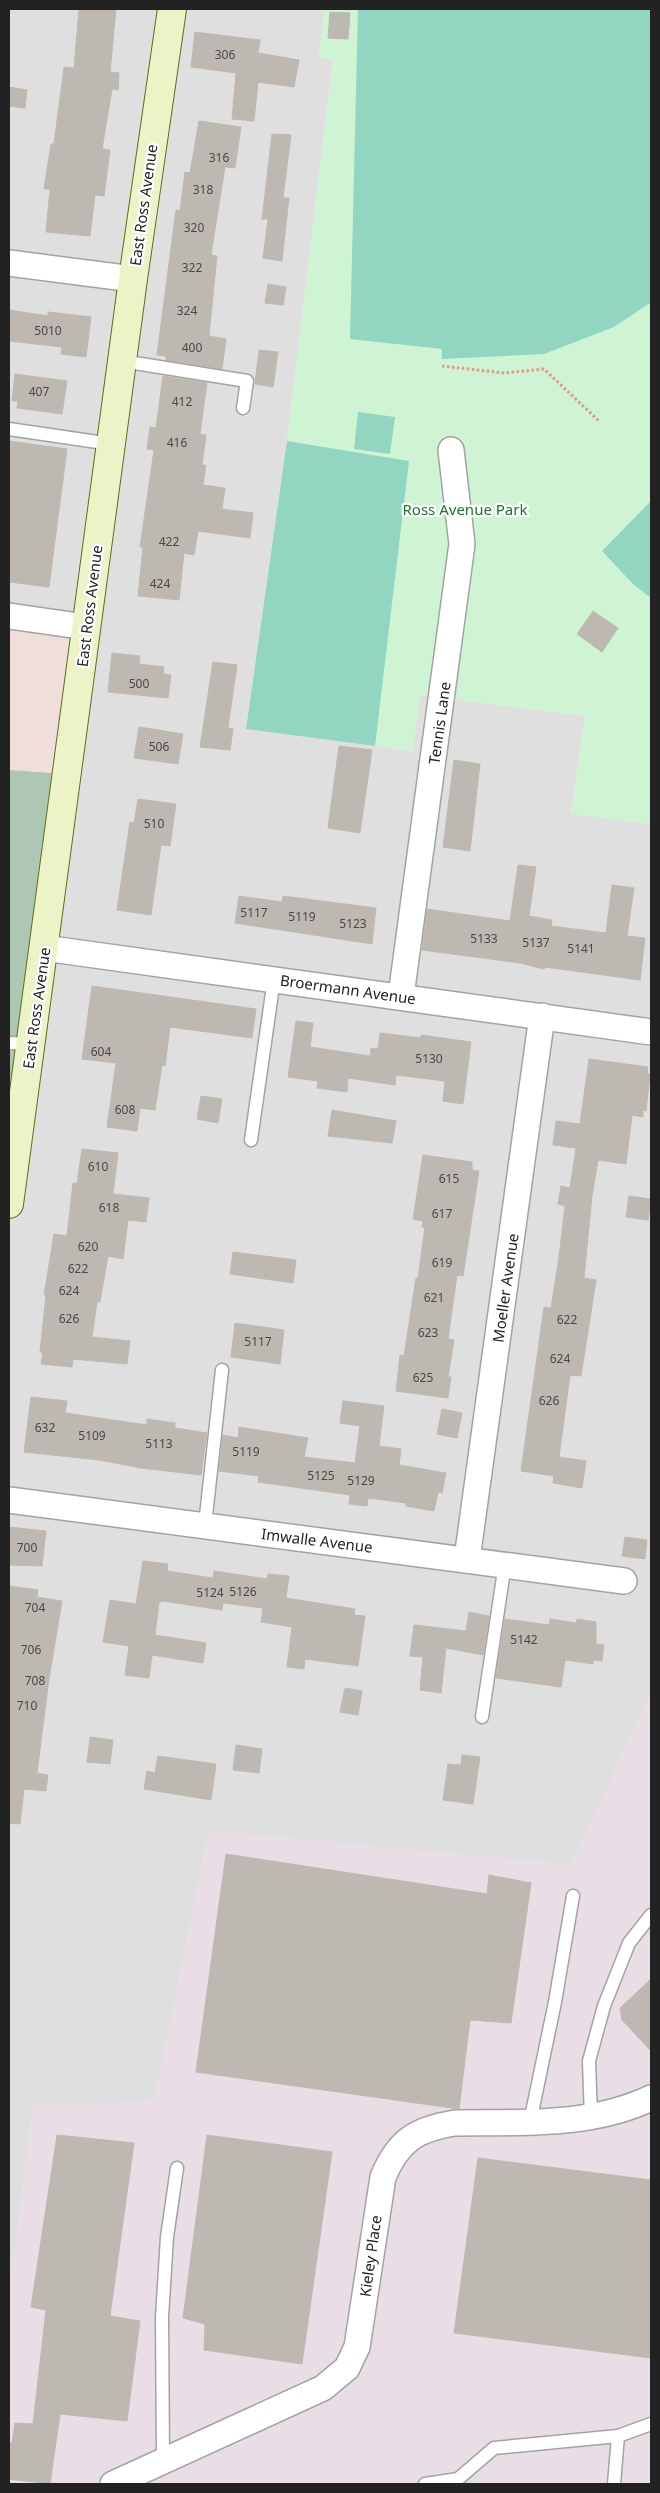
<svg xmlns="http://www.w3.org/2000/svg" width="660" height="2493" viewBox="0 0 660 2493" font-family="'Noto Sans',sans-serif">
  <rect width="100%" height="100%" fill="#f1efea"/>
  <polygon fill="#e0dfdf" points="9,9 325,9 319,57 333,59 287,441 246,728 412,751 420,695 585,716 571,813 651,824 651,1693 572,1865 209,1831 154,2102 33,2105 16,2247 9,2283 9,1204 67,774 9,616"/>
  <polygon fill="#efdedc" points="9,616 86,627 67,774 9,770"/>
  <polygon fill="#e9dde6" points="651,1693 651,2484 9,2484 9,2283 16,2247 33,2105 154,2101 209,1831 572,1865"/>
  <polygon fill="#aec7b4" points="9,770 67,774 9,1204"/>
  <polygon fill="#cef4d4" points="325,9 651,9 651,824 571,814 585,716 420,695 413,751 246,729 287,441 333,60 319,57"/>
  <g fill="#92d6c2">
    <polygon points="358,9 651,9 650,303 614,327 544,354 442,359 442,349 350,339"/>
    <polygon points="358,412 395,417 390,454 354,449"/>
    <polygon points="287,441 409,461 375,746 246,729"/>
    <polygon points="651,501 651,598 634,585 602,551"/>
  </g>
  <g fill="#beb8b3" stroke="#c1b8ae">
    <polygon points="79,9 116,9 110,72 119,73 118,90 112,89 102,149 110,150 104,196 95,195 90,236 46,232 50,189 44,189 51,144 54,144 64,67 74,68"/>
    <polygon points="330,12 350,13 348,39 328,38"/>
    <polygon points="195,32 260,40 258,53 299,60 294,87 258,82 254,121 232,119 236,73 191,67"/>
    <polygon points="9,87 27,90 25,108 9,106"/>
    <polygon points="199,121 241,127 235,168 225,167 211,255 217,256 209,336 226,339 222,369 166,360 166,356 157,355 176,210 180,211 185,172 190,173"/>
    <polygon points="272,134 291,135 283,198 289,198 282,261 263,258 268,219 262,219"/>
    <polygon points="268,284 286,287 283,305 265,303"/>
    <polygon points="9,310 48,316 48,312 91,317 86,357 61,354 62,347 9,341"/>
    <polygon points="259,350 278,352 273,387 255,384"/>
    <polygon points="15,374 67,381 62,414 17,408 18,401 12,401"/>
    <polygon points="163,376 207,383 200,434 206,435 202,465 206,465 203,485 225,488 222,509 253,513 250,538 198,531 194,555 184,553 179,600 138,596 143,547 140,547 154,450 147,449 150,427 156,428"/>
    <polygon points="9,441 67,449 49,587 9,582"/>
    <polygon points="593,611 618,628 602,652 577,634"/>
    <polygon points="112,653 140,656 139,664 164,667 163,674 171,675 168,698 108,692"/>
    <polygon points="213,662 237,665 228,728 233,729 230,750 200,747"/>
    <polygon points="139,727 183,734 178,764 134,758"/>
    <polygon points="339,746 372,750 360,833 328,828"/>
    <polygon points="454,760 480,764 470,851 443,847"/>
    <polygon points="138,799 176,804 170,846 161,845 151,915 117,910 130,822 134,823"/>
    <polygon points="518,865 536,867 529,916 552,920 551,926 606,933 612,885 634,888 627,936 645,938 640,980 545,967 544,969 520,963 422,950 427,909 510,921"/>
    <polygon points="239,896 282,902 283,896 376,908 372,944 235,923"/>
    <polygon points="92,986 256,1009 252,1038 170,1027 165,1066 162,1065 155,1110 140,1108 137,1131 107,1127 116,1063 82,1059"/>
    <polygon points="296,1021 313,1023 310,1047 370,1056 371,1048 378,1049 380,1033 421,1038 421,1035 471,1042 463,1104 443,1101 445,1081 396,1075 395,1085 348,1078 347,1092 317,1088 318,1081 288,1077"/>
    <polygon points="589,1059 648,1067 647,1074 650,1074 646,1111 643,1110 643,1117 632,1115 626,1164 598,1160 592,1196 584,1278 596,1280 581,1376 570,1375 559,1457 586,1461 582,1488 553,1483 554,1476 521,1471 544,1307 551,1308 559,1257 565,1206 558,1204 561,1186 570,1188 576,1148 553,1145 556,1121 580,1124"/>
    <polygon points="201,1096 222,1099 218,1123 197,1119"/>
    <polygon points="332,1110 396,1121 392,1143 328,1136"/>
    <polygon points="82,1149 118,1153 113,1194 149,1198 146,1222 128,1220 123,1259 108,1256 100,1302 97,1302 92,1337 130,1341 127,1364 73,1359 72,1367 41,1364 43,1352 40,1352 46,1295 44,1295 54,1234 67,1236 73,1183 77,1183"/>
    <polygon points="423,1155 472,1162 472,1170 479,1171 463,1276 457,1275 448,1339 454,1340 448,1377 451,1377 448,1398 396,1391 400,1355 404,1356 416,1278 418,1278 425,1227 422,1227 423,1221 413,1219"/>
    <polygon points="629,1196 651,1199 648,1220 626,1217"/>
    <polygon points="233,1252 296,1260 293,1283 230,1274"/>
    <polygon points="235,1323 284,1330 280,1364 231,1357"/>
    <polygon points="31,1397 67,1401 65,1413 147,1425 147,1419 175,1423 175,1428 207,1433 201,1475 141,1468 99,1460 24,1452"/>
    <polygon points="343,1401 384,1406 379,1446 401,1449 399,1465 446,1473 442,1493 438,1492 434,1511 406,1506 406,1503 368,1498 367,1506 349,1504 350,1495 258,1482 259,1476 219,1471 223,1435 238,1438 239,1427 308,1438 304,1457 355,1463 360,1426 340,1423"/>
    <polygon points="442,1409 462,1413 457,1438 437,1434"/>
    <polygon points="9,1527 46,1531 42,1566 9,1565"/>
    <polygon points="625,1537 647,1540 645,1559 622,1556"/>
    <polygon points="143,1561 168,1564 167,1571 213,1578 214,1571 267,1579 268,1574 289,1576 286,1598 355,1609 354,1615 365,1616 358,1666 305,1659 304,1669 287,1667 292,1627 261,1622 263,1608 223,1603 222,1610 163,1601 159,1602 155,1635 206,1643 203,1663 152,1655 149,1678 125,1675 129,1646 103,1642 110,1600 136,1604"/>
    <polygon points="9,1586 38,1590 37,1597 62,1601 49,1679 37,1773 48,1775 46,1791 24,1789 20,1824 9,1823"/>
    <polygon points="469,1612 489,1616 483,1655 446,1648 441,1693 420,1690 423,1657 410,1656 414,1625 466,1631"/>
    <polygon points="505,1619 549,1625 550,1619 576,1623 577,1619 596,1622 596,1644 604,1645 602,1661 593,1660 593,1664 565,1660 561,1687 496,1678"/>
    <polygon points="345,1688 362,1691 358,1715 340,1712"/>
    <polygon points="90,1737 113,1740 110,1764 87,1762"/>
    <polygon points="236,1745 262,1749 259,1773 233,1770"/>
    <polygon points="462,1755 480,1757 473,1804 443,1800 448,1764 461,1765"/>
    <polygon points="158,1756 216,1764 211,1800 144,1789 147,1771 155,1773"/>
    <polygon points="226,1854 487,1894 489,1875 531,1883 511,2023 470,2020 459,2109 196,2072"/>
    <polygon points="651,1979 651,2051 622,2020 620,2008"/>
    <polygon points="57,2135 134,2143 110,2316 140,2321 127,2421 60,2414 50,2484 9,2479 9,2443 12,2443 15,2423 33,2424 46,2310 31,2307"/>
    <polygon points="207,2135 332,2152 302,2364 204,2350 205,2324 183,2318"/>
    <polygon points="478,2158 651,2180 651,2358 454,2333"/>
  </g>
  <g fill="none" stroke-linecap="round" stroke-linejoin="round">
    <defs>
      <g id="lane">
        <polyline points="122,361 247,381 243,408"/>
        <polyline points="9,429 111,444"/>
        <polyline points="9,1043 31,1044"/>
        <polyline points="251,1140 274,979"/>
        <polyline points="205,1525 222,1370"/>
        <polyline points="482,1717 505,1564"/>
        <polyline points="591,2118 589,2061 604,2006 629,1943 651,1915"/>
        <polyline points="530,2122 555,2002 573,1896"/>
        <polyline points="618,2436 651,2424"/>
        <polyline points="163,2461 162,2317 167,2237 177,2168"/>
        <polyline points="425,2484 458,2479 494,2448 618,2436 614,2484"/>
      </g>
      <g id="street">
        <polyline points="9,263 133,279"/>
        <polyline points="9,616 86,627"/>
        <polyline points="44,948 651,1032"/>
        <polyline points="401,996 462,544 451,450"/>
        <polyline points="9,1500 624,1581"/>
        <polyline points="467,1559 542,1016"/>
        <path d="M 113,2484 L 323,2388 L 347,2368 L 357,2347 L 383,2177 C 398,2141 416,2129 455,2123 C 521,2122 590,2127 651,2098"/>
      </g>
      <polyline id="secondary" points="9,1204 133,279 172,9"/>
    </defs>
    <use href="#lane" stroke="#a3a3a3" stroke-width="15"/>
    <use href="#street" stroke="#a3a3a3" stroke-width="28"/>
    <use href="#secondary" stroke="#5c6f13" stroke-width="30"/>
    <polyline stroke="#ea9681" stroke-width="3" stroke-dasharray="2.5 2.5" stroke-linecap="butt" points="442,366 504,373 544,369 600,422"/>
    <use href="#lane" stroke="#fff" stroke-width="12"/>
    <use href="#street" stroke="#fff" stroke-width="25"/>
    <use href="#secondary" stroke="#ecf3c6" stroke-width="28"/>
  </g>
  <g text-anchor="middle" dominant-baseline="central" stroke-width="4.5" stroke-linejoin="round" paint-order="stroke">
    <g font-size="12" fill="#494846">
      <text x="225" y="54">306</text>
      <text x="219" y="157">316</text>
      <text x="203" y="189">318</text>
      <text x="194" y="227">320</text>
      <text x="192" y="267">322</text>
      <text x="187" y="310">324</text>
      <text x="48" y="330">5010</text>
      <text x="192" y="347">400</text>
      <text x="39" y="391">407</text>
      <text x="182" y="401">412</text>
      <text x="177" y="442">416</text>
      <text x="169" y="541">422</text>
      <text x="160" y="583">424</text>
      <text x="139" y="683">500</text>
      <text x="159" y="746">506</text>
      <text x="154" y="823">510</text>
      <text x="254" y="912">5117</text>
      <text x="302" y="916">5119</text>
      <text x="353" y="923">5123</text>
      <text x="484" y="938">5133</text>
      <text x="536" y="942">5137</text>
      <text x="581" y="948">5141</text>
      <text x="101" y="1051">604</text>
      <text x="429" y="1058">5130</text>
      <text x="125" y="1109">608</text>
      <text x="98" y="1166">610</text>
      <text x="449" y="1178">615</text>
      <text x="109" y="1207">618</text>
      <text x="442" y="1213">617</text>
      <text x="88" y="1246">620</text>
      <text x="442" y="1262">619</text>
      <text x="78" y="1268">622</text>
      <text x="69" y="1290">624</text>
      <text x="434" y="1297">621</text>
      <text x="69" y="1318">626</text>
      <text x="567" y="1319">622</text>
      <text x="428" y="1332">623</text>
      <text x="258" y="1341">5117</text>
      <text x="560" y="1358">624</text>
      <text x="423" y="1377">625</text>
      <text x="549" y="1400">626</text>
      <text x="45" y="1427">632</text>
      <text x="92" y="1435">5109</text>
      <text x="159" y="1443">5113</text>
      <text x="246" y="1451">5119</text>
      <text x="321" y="1475">5125</text>
      <text x="361" y="1480">5129</text>
      <text x="27" y="1547">700</text>
      <text x="243" y="1591">5126</text>
      <text x="210" y="1592">5124</text>
      <text x="35" y="1607">704</text>
      <text x="524" y="1639">5142</text>
      <text x="31" y="1649">706</text>
      <text x="35" y="1680">708</text>
      <text x="27" y="1705">710</text>
    </g>
    <g font-size="15" fill="#222" stroke="#fff">
      <text transform="translate(143 205) rotate(-82)">East Ross Avenue</text>
      <text transform="translate(89 606) rotate(-83)">East Ross Avenue</text>
      <text transform="translate(439 723) rotate(-82)">Tennis Lane</text>
      <text transform="translate(348 989) rotate(8)">Broermann Avenue</text>
      <text transform="translate(36 1008) rotate(-82)">East Ross Avenue</text>
      <text transform="translate(505 1288) rotate(-82)">Moeller Avenue</text>
      <text transform="translate(317 1540) rotate(7)">Imwalle Avenue</text>
      <text transform="translate(370 2256) rotate(-82)">Kieley Place</text>
    </g>
    <g font-size="15" fill="#1a762a" stroke="#fff">
      <text x="465" y="509">Ross Avenue Park</text>
    </g>
  </g>
  <rect width="660" height="2493" fill="none" stroke="#222222" stroke-width="20"/>
</svg>
